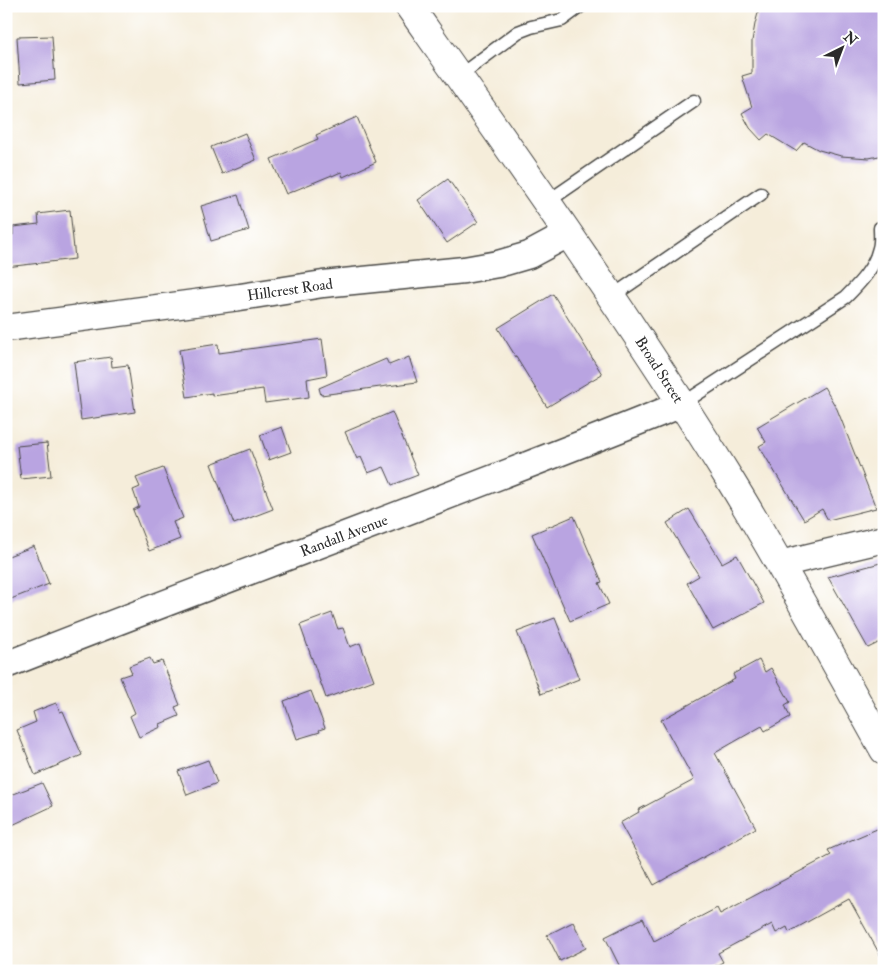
<svg xmlns="http://www.w3.org/2000/svg" width="890" height="977" viewBox="0 0 890 977" font-family="'IM FELL Double Pica',serif">
  <rect width="100%" height="100%" fill="#fff"/>
  <filter id="ink" filterUnits="userSpaceOnUse"><feTurbulence type="fractalNoise" baseFrequency=".02" numOctaves="2"/><feDisplacementMap in="SourceGraphic" scale="10" xChannelSelector="R" yChannelSelector="G"/><feConvolveMatrix kernelMatrix="1 2 1 2 8 2 1 2 1" color-interpolation-filters="sRGB"/></filter>
  <filter id="wash" filterUnits="userSpaceOnUse"><feTurbulence type="fractalNoise" baseFrequency=".0096" numOctaves="4" result="noise"/><feDisplacementMap in="SourceGraphic" scale="20" xChannelSelector="R" yChannelSelector="G"/><feGaussianBlur stdDeviation="1.12" result="paint"/><feColorMatrix in="noise" values="0 0 0 0 0 0 0 0 0 0 0 0 0 0 0 0 0 1.4 0 .05"/><feComposite in="paint" operator="in"/></filter>
  <g filter="url(#wash)">
    <rect width="100%" height="100%" fill="#f5edda"/>
    <g id="blocks">
      <g fill="#b9a4e1">
        <polygon points="760,6 884,6 884,155 869,158 841,156 819,150 804,142 796,151 768,134 761,140 750,128 742,113 752,107 742,76 752,73 752,41 755,24"/>
        <polygon points="52,36 55,80 20,83 17,37"/>
        <polygon points="357,117 376,162 343,177 341,172 332,176 332,175 286,194 271,159 318,139 316,135"/>
        <polygon points="245,133 256,160 222,174 211,147"/>
        <polygon points="448,179 478,222 447,243 418,200"/>
        <polygon points="238,195 249,230 211,241 201,206"/>
        <polygon points="70,210 75,259 6,267 6,236 13,235 13,227 39,224 38,214"/>
        <polygon points="553,294 602,374 547,407 498,328"/>
        <polygon points="322,339 327,375 307,379 309,397 265,403 263,389 212,396 212,393 187,397 179,350 218,344 219,353"/>
        <polygon points="111,357 112,367 128,365 135,412 81,420 74,362"/>
        <polygon points="409,357 417,382 321,395 319,388 386,359 389,365"/>
        <polygon points="824,387 837,409 876,508 828,520 822,509 804,520 759,446 766,442 757,427"/>
        <polygon points="392,412 418,475 392,485 384,467 368,473 361,457 357,459 345,432"/>
        <polygon points="282,427 291,452 269,460 260,435"/>
        <polygon points="47,443 51,476 21,479 17,446"/>
        <polygon points="250,449 273,509 234,524 211,464"/>
        <polygon points="163,468 183,518 173,522 180,539 149,551 133,510 139,507 133,490 140,487 136,478"/>
        <polygon points="689,509 722,563 737,555 764,603 713,630 687,583 699,576 667,523"/>
        <polygon points="574,516 602,582 599,583 609,604 570,621 532,534"/>
        <polygon points="34,546 49,584 6,601 6,557"/>
        <polygon points="884,562 884,640 868,648 828,577"/>
        <polygon points="332,613 338,629 343,628 350,647 360,643 374,680 326,698 300,625"/>
        <polygon points="555,618 579,679 541,694 517,632"/>
        <polygon points="150,658 153,664 162,661 180,705 175,707 179,716 160,724 161,727 139,737 130,716 135,713 120,677 132,673 129,666"/>
        <polygon points="759,660 765,672 771,668 790,702 785,705 790,717 765,731 762,726 715,753 756,828 654,885 620,823 639,812 638,810 694,780 661,720 735,679 733,674"/>
        <polygon points="311,691 325,728 319,730 320,732 297,739 284,701"/>
        <polygon points="56,703 60,712 63,711 82,755 35,775 17,730 36,722 33,712"/>
        <polygon points="208,760 217,783 187,795 178,771"/>
        <polygon points="42,783 53,806 6,828 6,797"/>
        <polygon points="884,826 884,962 849,899 789,932 787,927 776,933 772,924 718,953 723,962 706,971 622,971 605,937 643,918 654,941 717,908 720,914 831,855 828,850"/>
        <polygon points="573,922 586,948 560,961 547,935"/>
      </g>
    </g>
  </g>
  <g filter="url(#ink)">
    <use href="#blocks" fill-opacity="0" stroke="#494845" stroke-width="1"/>
    <g fill="none" stroke-linecap="round" stroke-linejoin="round">
      <defs>
        <g id="lane">
          <polyline points="459,76 518,32 531,27 562,20 581,6"/>
          <polyline points="547,202 694,101"/>
          <polyline points="611,297 761,194"/>
          <path d="M 682,404 L 846,297 C 860,283 875,267 879,248 C 881,242 880,234 880,228 L 884,227"/>
        </g>
        <g id="street">
          <polyline points="6,328 240,297 323,284 464,270 498,264 529,255 568,234"/>
          <polyline points="780,564 884,539"/>
          <path d="M 6,665 C 231,576 458,495 682,404"/>
        </g>
        <path id="secondary" d="M 409,6 C 519,162 630,318 730,480 C 784,568 833,659 884,750"/>
      </defs>
      <use href="#lane" stroke="#494845" stroke-width="15"/>
      <use href="#street" stroke="#494845" stroke-width="29"/>
      <use href="#secondary" stroke="#494845" stroke-width="30"/>
      <use href="#lane" stroke="#fff" stroke-width="12"/>
      <use href="#street" stroke="#fff" stroke-width="26"/>
      <use href="#secondary" stroke="#fff" stroke-width="28"/>
    </g>
  </g>
  <g text-anchor="middle" dominant-baseline="central" stroke-width="4" stroke-linejoin="round" paint-order="stroke">
    <g font-size="15" fill="#2b2b2b" stroke="#fff">
      <text transform="translate(290 290) rotate(-8)">Hillcrest Road</text>
      <text transform="translate(659 370) rotate(57)">Broad Street</text>
      <text transform="translate(344 536) rotate(-21)">Randall Avenue</text>
    </g>
  </g>
  <rect width="890" height="977" fill="none" stroke="#fff" stroke-width="25"/>
  <g transform="translate(842 48) rotate(42)" stroke="#ffffff" stroke-width="4" paint-order="stroke">
  <path d="M0-4L9 19L0 12L-9 19Z" fill="#2b2b2b"/>
  <text y="-8" font-size="14" font-weight="bold" text-anchor="middle" fill="#2b2b2b">N</text>
  </g>
</svg>
